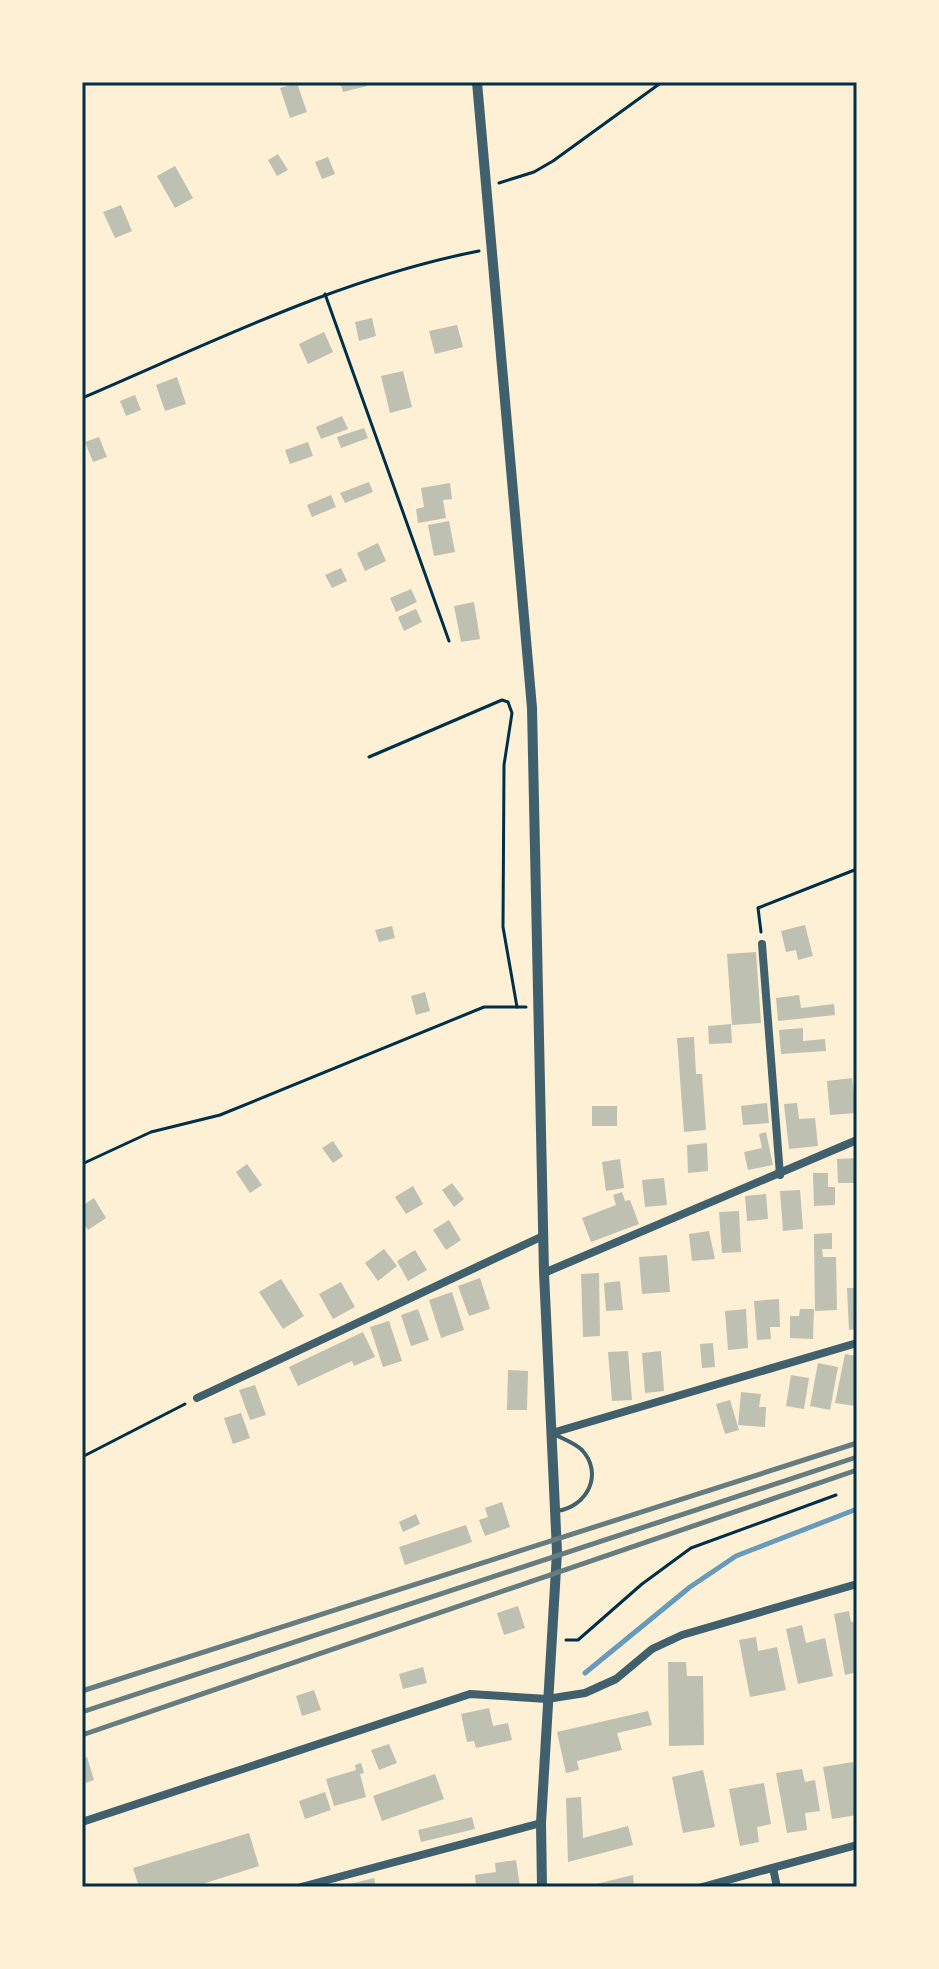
<svg xmlns="http://www.w3.org/2000/svg" width="939" height="1969" viewBox="0 0 939 1969" font-family="'Roboto Condensed',sans-serif">
  <rect width="100%" height="100%" fill="#fdf0d5"/>
  <g fill="none" stroke-linecap="round" stroke-linejoin="round">
    <polyline stroke="#669bbc" stroke-width="5" points="585,1673 690,1587 736,1556 857,1509"/>
  </g>
  <g fill="#bec0b2">
    <polygon points="340,82 366,82 367,86 343,92"/>
    <polygon points="297,83 307,112 290,118 280,88"/>
    <polygon points="278,154 288,170 277,176 268,160"/>
    <polygon points="328,157 335,174 322,179 315,162"/>
    <polygon points="175,166 193,198 175,208 157,176"/>
    <polygon points="121,205 132,231 115,238 103,212"/>
    <polygon points="372,318 376,336 359,341 355,322"/>
    <polygon points="457,325 463,347 435,354 429,331"/>
    <polygon points="324,332 333,352 308,364 299,344"/>
    <polygon points="403,371 412,407 390,413 381,376"/>
    <polygon points="177,377 186,404 165,411 156,385"/>
    <polygon points="135,395 141,410 126,416 120,401"/>
    <polygon points="342,416 348,429 321,439 316,427"/>
    <polygon points="364,428 368,438 341,448 337,437"/>
    <polygon points="99,437 107,457 93,462 85,442"/>
    <polygon points="308,442 313,456 290,464 285,450"/>
    <polygon points="369,482 373,492 345,503 340,493"/>
    <polygon points="450,483 452,499 443,500 446,518 418,523 416,509 424,507 421,488"/>
    <polygon points="331,495 336,507 312,517 307,505"/>
    <polygon points="449,521 455,552 434,556 428,525"/>
    <polygon points="378,543 386,561 365,571 357,553"/>
    <polygon points="341,568 347,581 332,588 325,575"/>
    <polygon points="411,589 417,602 396,612 390,598"/>
    <polygon points="474,602 480,639 461,642 454,606"/>
    <polygon points="416,609 422,622 404,631 398,617"/>
    <polygon points="805,925 813,956 798,960 796,950 786,952 781,931"/>
    <polygon points="392,926 395,938 379,942 375,930"/>
    <polygon points="756,952 761,1023 732,1025 727,954"/>
    <polygon points="425,992 430,1011 416,1015 411,996"/>
    <polygon points="799,995 801,1008 834,1004 835,1015 778,1021 776,998"/>
    <polygon points="731,1024 732,1043 709,1044 708,1026"/>
    <polygon points="803,1028 803,1041 825,1039 826,1051 781,1054 779,1030"/>
    <polygon points="694,1037 696,1074 702,1074 706,1130 684,1132 677,1038"/>
    <polygon points="852,1078 856,1113 830,1115 827,1081"/>
    <polygon points="767,1103 769,1123 743,1125 741,1106"/>
    <polygon points="797,1103 799,1119 815,1118 818,1146 789,1149 784,1104"/>
    <rect x="592" y="1106" width="25" height="20"/>
    <polygon points="766,1132 773,1165 748,1170 744,1152 762,1148 759,1134"/>
    <polygon points="333,1141 343,1156 333,1163 322,1148"/>
    <polygon points="707,1143 708,1171 688,1173 687,1145"/>
    <polygon points="857,1158 857,1183 838,1183 837,1159"/>
    <polygon points="620,1159 624,1188 606,1191 602,1162"/>
    <polygon points="247,1164 262,1185 250,1193 236,1172"/>
    <polygon points="813,1173 828,1173 828,1187 835,1187 835,1205 814,1206"/>
    <polygon points="664,1178 667,1205 645,1207 642,1180"/>
    <polygon points="452,1183 464,1199 454,1207 442,1190"/>
    <polygon points="413,1186 423,1204 406,1214 395,1197"/>
    <polygon points="800,1190 803,1229 783,1231 780,1191"/>
    <polygon points="622,1192 625,1201 630,1200 639,1224 591,1242 582,1218 616,1205 613,1195"/>
    <polygon points="766,1194 768,1219 747,1221 745,1196"/>
    <polygon points="94,1198 106,1218 88,1230 82,1221 82,1206"/>
    <polygon points="739,1211 741,1252 722,1253 719,1212"/>
    <polygon points="449,1220 461,1240 446,1250 433,1230"/>
    <polygon points="709,1231 715,1259 692,1261 689,1234"/>
    <polygon points="832,1233 832,1249 822,1249 823,1257 836,1257 837,1310 815,1311 814,1234"/>
    <polygon points="384,1249 397,1266 378,1281 365,1263"/>
    <polygon points="415,1250 427,1270 408,1281 397,1261"/>
    <polygon points="667,1255 670,1292 642,1294 639,1257"/>
    <polygon points="599,1273 600,1336 583,1337 581,1274"/>
    <polygon points="480,1278 490,1309 469,1316 458,1286"/>
    <polygon points="281,1279 304,1316 283,1329 259,1292"/>
    <polygon points="620,1281 623,1310 606,1311 604,1283"/>
    <polygon points="341,1282 355,1307 333,1319 319,1294"/>
    <polygon points="847,1288 857,1288 857,1329 849,1330"/>
    <polygon points="452,1292 464,1330 441,1338 429,1300"/>
    <polygon points="779,1299 780,1327 770,1327 771,1339 757,1340 754,1301"/>
    <polygon points="418,1309 429,1340 411,1346 401,1315"/>
    <polygon points="746,1309 748,1348 728,1350 725,1311"/>
    <polygon points="800,1309 814,1309 813,1339 790,1338 790,1316 799,1316"/>
    <polygon points="389,1321 402,1361 383,1367 370,1327"/>
    <polygon points="363,1332 375,1357 354,1366 352,1361 298,1386 289,1367"/>
    <polygon points="713,1343 715,1367 702,1368 700,1344"/>
    <polygon points="628,1351 632,1400 612,1401 608,1352"/>
    <polygon points="661,1351 664,1391 645,1393 642,1353"/>
    <polygon points="845,1354 857,1356 855,1406 835,1403"/>
    <polygon points="818,1363 838,1367 830,1410 810,1406"/>
    <polygon points="508,1370 528,1371 527,1410 507,1410"/>
    <polygon points="791,1375 809,1378 804,1409 786,1406"/>
    <polygon points="255,1385 266,1415 250,1420 239,1390"/>
    <polygon points="741,1392 761,1394 759,1407 766,1407 765,1427 738,1425"/>
    <polygon points="730,1400 739,1430 725,1434 716,1404"/>
    <polygon points="241,1413 250,1438 233,1444 224,1418"/>
    <polygon points="502,1502 510,1527 485,1536 479,1520 488,1517 485,1508"/>
    <polygon points="416,1514 420,1524 403,1532 399,1522"/>
    <polygon points="466,1525 472,1542 405,1565 399,1547"/>
    <polygon points="518,1606 525,1628 504,1635 497,1613"/>
    <polygon points="849,1611 851,1622 857,1621 857,1672 845,1675 834,1614"/>
    <polygon points="802,1625 806,1643 825,1638 833,1676 798,1684 786,1629"/>
    <polygon points="756,1637 758,1651 777,1647 786,1690 750,1697 739,1640"/>
    <polygon points="668,1662 686,1662 687,1676 703,1676 704,1745 669,1746"/>
    <polygon points="423,1667 427,1683 403,1689 399,1674"/>
    <polygon points="314,1690 321,1710 302,1716 296,1696"/>
    <polygon points="489,1708 493,1726 508,1723 512,1740 476,1748 474,1741 467,1742 461,1714"/>
    <polygon points="648,1711 652,1725 617,1733 622,1750 577,1761 579,1770 566,1773 557,1732"/>
    <polygon points="389,1744 397,1763 379,1770 371,1750"/>
    <polygon points="87,1757 94,1780 82,1784 82,1759"/>
    <polygon points="853,1762 857,1786 857,1815 832,1819 823,1767"/>
    <polygon points="361,1763 364,1773 360,1774 366,1797 334,1806 326,1779 356,1770 355,1765"/>
    <polygon points="802,1769 805,1782 815,1780 820,1811 805,1813 807,1830 787,1833 776,1773"/>
    <polygon points="703,1770 715,1827 683,1833 672,1777"/>
    <polygon points="435,1774 444,1799 382,1821 373,1796"/>
    <polygon points="764,1783 771,1824 757,1827 759,1842 740,1846 729,1789"/>
    <polygon points="325,1792 331,1810 305,1819 299,1801"/>
    <polygon points="581,1797 583,1838 628,1826 633,1845 568,1862 566,1798"/>
    <polygon points="472,1817 475,1829 421,1842 418,1830"/>
    <polygon points="249,1833 259,1866 193,1887 139,1887 133,1868"/>
    <polygon points="516,1860 520,1887 476,1887 475,1875 496,1872 495,1863"/>
    <polygon points="633,1875 634,1887 588,1887 588,1886"/>
    <polygon points="374,1878 376,1887 342,1887 342,1886"/>
  </g>
  <g fill="none" stroke-linecap="round" stroke-linejoin="round">
    <g stroke="#003049" stroke-width="3">
      <polyline points="499,183 534,172 553,161 662,82"/>
      <polyline points="325,294 449,641"/>
      <path d="M 82,398 C 211,343 340,278 479,251"/>
      <polyline points="369,757 502,700 508,702 512,713 504,765 503,927 517,1007"/>
      <polyline points="761,932 758,908 857,869"/>
      <polyline points="82,1164 151,1132 220,1115 484,1007 526,1007"/>
      <polyline points="82,1457 185,1404"/>
      <polyline points="566,1640 578,1640 642,1584 691,1548 836,1495"/>
    </g>
    <path stroke="#3f606c" stroke-width="4" d="M 554,1434 C 563,1439 575,1443 582,1450 C 604,1474 587,1507 557,1511"/>
    <g stroke="#3f606c" stroke-width="8">
      <polyline points="762,944 780,1175"/>
      <polyline points="544,1273 857,1140"/>
      <polyline points="197,1398 543,1236"/>
      <polyline points="552,1433 857,1343"/>
      <polyline points="82,1822 470,1694 547,1699 585,1693 616,1679 652,1649 682,1635 857,1584"/>
      <polyline points="773,1868 777,1887"/>
      <polyline points="301,1887 541,1823"/>
      <polyline points="702,1887 857,1845"/>
    </g>
    <polyline stroke="#3f606c" stroke-width="10" points="477,82 532,708 544,1273 557,1552 541,1823 542,1887"/>
    <g stroke="#657d81" stroke-width="5">
      <polyline points="82,1691 857,1443"/>
      <polyline points="82,1712 857,1457"/>
      <polyline points="82,1735 857,1470"/>
    </g>
  </g>
  <rect width="939" height="1969" fill="none" stroke="#fdf0d5" stroke-width="168"/>
  <rect x="84" y="84" width="771" height="1801" fill="none" stroke="#003049" stroke-width="3"/>
</svg>
